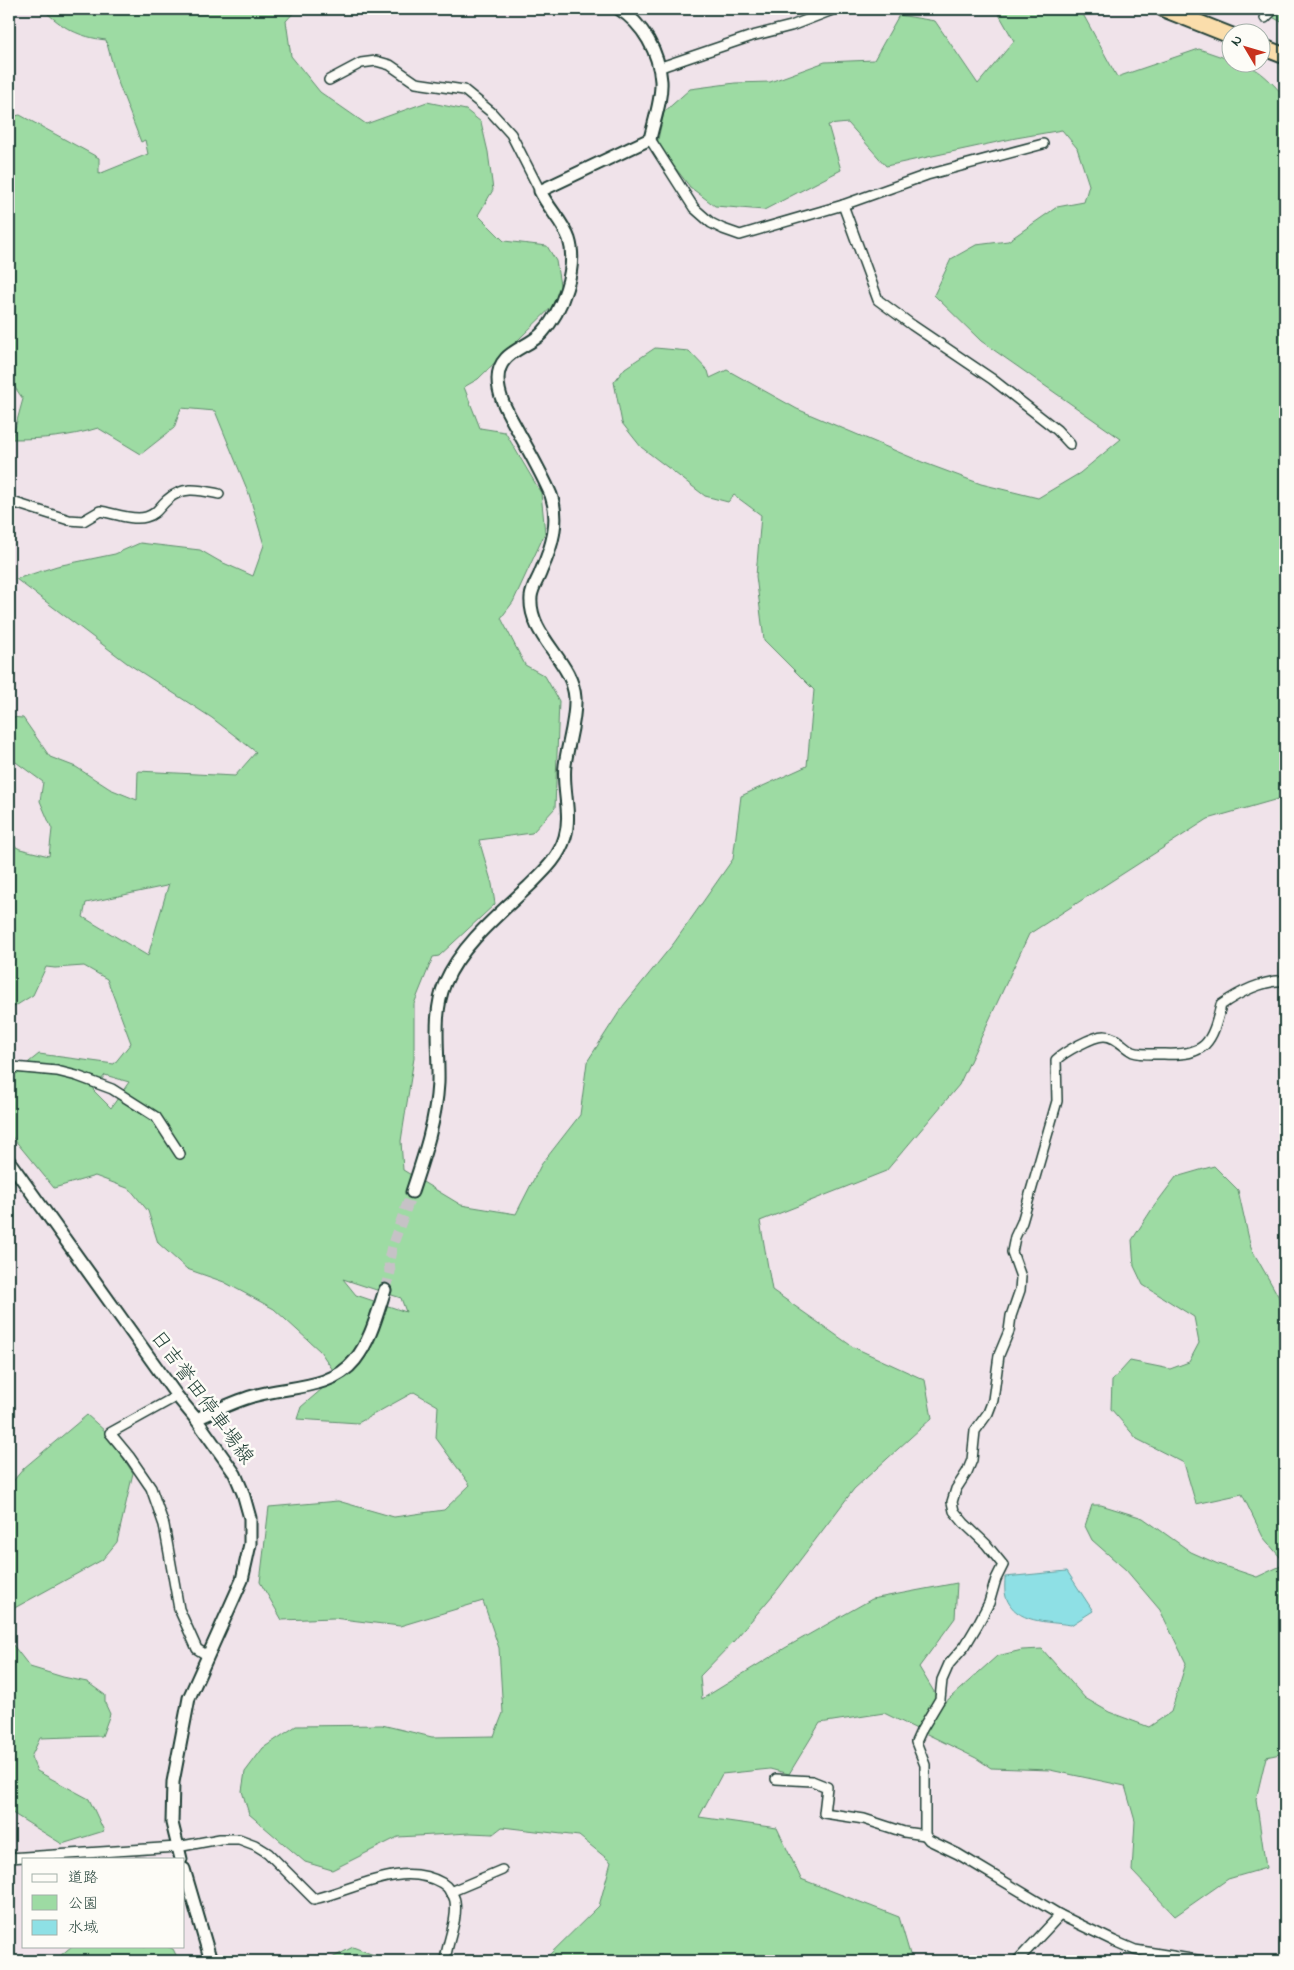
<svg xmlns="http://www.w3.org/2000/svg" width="1294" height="1970" viewBox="0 0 1294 1970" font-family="'Indie Flower','Klee One',sans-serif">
  <rect width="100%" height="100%" fill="#f0e3ea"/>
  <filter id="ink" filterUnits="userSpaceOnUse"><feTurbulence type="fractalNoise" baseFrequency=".02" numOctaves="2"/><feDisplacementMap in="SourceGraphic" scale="10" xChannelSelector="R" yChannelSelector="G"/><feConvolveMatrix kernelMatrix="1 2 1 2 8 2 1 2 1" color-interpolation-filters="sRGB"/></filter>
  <g filter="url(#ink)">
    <g fill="#9ddba3" stroke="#5e8c6c" fill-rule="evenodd">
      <path d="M 43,9 L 297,9 L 286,21 L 291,56 L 320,92 L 366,124 L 427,102 L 466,110 L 481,122 L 488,152 L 493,190 L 478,215 L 504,241 L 547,246 L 556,261 L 562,297 L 478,379 L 464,387 L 480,428 L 505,432 L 541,493 L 545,533 L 513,602 L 501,618 L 525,665 L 545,676 L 559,701 L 555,808 L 532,833 L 479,840 L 492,884 L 495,904 L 439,956 L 433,957 L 414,1004 L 414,1058 L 401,1141 L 403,1170 L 461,1205 L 516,1214 L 541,1165 L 580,1115 L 587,1062 L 623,1006 L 674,943 L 733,859 L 741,796 L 807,766 L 814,690 L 764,640 L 756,576 L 761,515 L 734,495 L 728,502 L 705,496 L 641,447 L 622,423 L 614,382 L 625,368 L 655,348 L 689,351 L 708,371 L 710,378 L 727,370 L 797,409 L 922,462 L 981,484 L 1038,498 L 1080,473 L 1121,439 L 981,341 L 934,295 L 951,259 L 976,245 L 1008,241 L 1057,207 L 1084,202 L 1089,185 L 1077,148 L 1062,130 L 1016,138 L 886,166 L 848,123 L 828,125 L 841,170 L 764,210 L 715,206 L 690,187 L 657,144 L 664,112 L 690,89 L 735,83 L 770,82 L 825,62 L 874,60 L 899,15 L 935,21 L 978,84 L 1014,41 L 996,9 L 1077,9 L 1084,16 L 1117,77 L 1199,49 L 1231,60 L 1232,62 C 1256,63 1270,81 1285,97 L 1285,797 L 1208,819 L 1029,934 L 959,1085 L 886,1171 L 760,1221 L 772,1290 L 853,1347 L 925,1380 L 932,1418 L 854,1489 L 778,1589 L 733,1642 L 700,1676 L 702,1699 L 785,1648 L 872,1599 L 957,1583 L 955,1618 L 919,1667 L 942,1705 L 997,1656 L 1022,1650 L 1042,1649 L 1085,1698 L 1109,1712 L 1149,1727 L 1171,1712 L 1186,1663 L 1160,1610 L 1126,1570 L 1092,1540 L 1085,1526 L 1092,1505 L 1101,1505 L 1143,1518 L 1191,1552 L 1218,1564 L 1257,1577 L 1285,1564 L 1285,1753 L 1266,1757 L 1256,1799 L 1266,1868 L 1228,1879 L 1175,1916 L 1132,1871 L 1135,1821 L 1125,1786 L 1050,1770 L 991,1768 L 976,1758 L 884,1713 L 820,1723 L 789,1774 L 770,1769 L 722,1774 L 699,1817 L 777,1828 L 801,1879 L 899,1917 L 912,1961 L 543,1961 L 599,1906 L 611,1862 L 579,1836 L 502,1827 L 493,1834 L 470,1833 L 398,1837 L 332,1870 L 305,1862 L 249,1814 L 242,1791 L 245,1772 L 263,1748 L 296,1726 L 382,1725 L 432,1737 L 494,1736 L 503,1713 L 499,1648 L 483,1601 L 400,1626 L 333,1618 L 282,1620 L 260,1582 L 269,1507 L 338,1501 L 394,1517 L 444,1510 L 470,1485 L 436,1438 L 438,1406 L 414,1392 L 358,1423 L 297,1419 L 301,1407 L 337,1376 L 320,1351 L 274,1309 L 224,1282 L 187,1269 L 158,1243 L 148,1211 L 130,1189 L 95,1176 L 54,1188 L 9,1133 L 9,1078 L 39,1054 L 114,1064 L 131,1043 L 107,979 L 84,966 L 55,968 L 46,967 L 33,995 L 9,1010 L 9,843 L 20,849 L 49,856 L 52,829 L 40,801 L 43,782 L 9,757 L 9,717 L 23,718 L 50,757 L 76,767 L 110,789 L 137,800 L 138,771 L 235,776 L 256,752 L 212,718 L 127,663 L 16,579 L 57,566 L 115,554 L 140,543 L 200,550 L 219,561 L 253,576 L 264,545 L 249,494 L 215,411 L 181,408 L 174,428 L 141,454 L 98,428 C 69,437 42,439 12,439 L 23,399 L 9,379 L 9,117 L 20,115 L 99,158 L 99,174 L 148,154 L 145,140 L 141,142 L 116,77 L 106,40 C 79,37 62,28 43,9 ZM 169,883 L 148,956 L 83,917 L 86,903 L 166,886 ZM 105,1075 L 129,1082 L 111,1108 L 93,1090 ZM 343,1279 L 401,1298 L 406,1312 L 356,1295 Z"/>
      <polygon points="1258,9 1280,9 1285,11 1285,24"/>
      <polygon points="1214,1166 1238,1190 1251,1248 1285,1308 1285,1563 1263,1537 1242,1494 1196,1504 1184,1463 1137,1439 1111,1409 1112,1381 1130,1361 1170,1369 1189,1362 1199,1343 1194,1317 1143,1285 1134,1266 1132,1240 1152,1209 1176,1177"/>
      <polygon points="87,1415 106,1432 133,1473 117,1542 102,1560 9,1611 9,1486 24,1468"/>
      <polygon points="9,1640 30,1667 63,1677 87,1682 105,1695 105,1703 110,1714 102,1736 40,1738 31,1757 37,1771 89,1799 104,1831 62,1844 9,1811"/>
      <polygon points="72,1946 166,1946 173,1949 179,1961 54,1961"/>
      <polygon points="353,1947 389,1961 328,1961 330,1959"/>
    </g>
    <path fill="#8ee0e5" stroke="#629f9e" d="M 1067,1571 L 1093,1611 L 1071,1625 C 1047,1621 1016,1624 1006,1597 C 1004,1591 1005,1583 1005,1577 Z"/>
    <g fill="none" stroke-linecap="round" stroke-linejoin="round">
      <polyline stroke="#c6c2c6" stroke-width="11" stroke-dasharray="11 5.5" stroke-linecap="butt" points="385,1290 390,1272 389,1260 392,1246 412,1192"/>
      <defs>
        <g id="street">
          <polyline points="1265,18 1274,9"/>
          <polyline points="658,68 752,36 791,26 835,9"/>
          <polyline points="329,80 361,63 376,61 390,65 416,83 464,90 491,112 511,134 540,191"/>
          <polyline points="650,139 694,208 711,223 723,229 740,235 843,205 927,175 1043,144"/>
          <polyline points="843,205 878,300 912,325 992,379 1057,430 1070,444"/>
          <path d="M 9,501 L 69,520 L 83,521 L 100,511 C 113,513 133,521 146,517 C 157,514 159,507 167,500 C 183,485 200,490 219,494"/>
          <polyline points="9,1068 13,1067 57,1071 77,1076 112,1089 156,1117 180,1154"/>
          <polyline points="177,1396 110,1433 129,1456 151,1488 164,1525 179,1609 197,1649 208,1656"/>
          <polyline points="776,1779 812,1781 827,1787 824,1813 864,1819 904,1832 925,1835"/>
          <path d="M 9,1858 L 177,1847 L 220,1839 L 239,1839 L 255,1845 L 268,1853 L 314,1899 C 354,1890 402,1860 442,1883 C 447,1886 454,1895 455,1901 C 458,1921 447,1942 445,1961"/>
          <polyline points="450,1892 502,1870"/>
          <polyline points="1017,1961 1060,1915"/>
          <path d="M 1203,1961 L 1135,1950 L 1114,1941 L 1060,1915 L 958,1854 L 929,1840 L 925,1835 L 925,1765 L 916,1742 L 921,1731 L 940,1699 L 942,1680 L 949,1664 L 965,1646 L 978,1624 L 989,1603 L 996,1579 L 1003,1565 L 986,1544 L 964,1523 L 954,1511 L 952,1502 L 956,1489 L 967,1472 L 972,1460 L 975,1431 L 988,1413 L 993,1400 L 999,1355 L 1009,1331 L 1011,1316 L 1020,1290 L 1021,1277 L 1012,1252 L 1015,1237 L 1022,1222 L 1057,1101 L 1056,1060 C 1064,1052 1093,1036 1104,1036 C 1116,1036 1123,1047 1133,1052 C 1141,1055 1155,1054 1164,1054 C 1206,1056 1212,1043 1221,1005 C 1238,993 1265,979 1285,981"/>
        </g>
        <g id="secondary">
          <polyline points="9,1161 177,1396 196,1419 235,1474 243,1493 250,1518 250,1544 242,1580 189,1698 173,1782 172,1823 181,1859"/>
          <path d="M 412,1192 C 424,1156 436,1121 438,1083 C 439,1051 432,1014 445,983 C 461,945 499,914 529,886 C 544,871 559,858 565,837 C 572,813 562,789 565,765 C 568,742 576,721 575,698 C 573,661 528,636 531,597 C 532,587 538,580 541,571 C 552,547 560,521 551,495 C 543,476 530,453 520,435 C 511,417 498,400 498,379 C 498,351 527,349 542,333 C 562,312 578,267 569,239 C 563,222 548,208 540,191 L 650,139 C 654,121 662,100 661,81 C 659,52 643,24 619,9"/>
          <path d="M 196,1419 C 216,1411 236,1400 257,1395 C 290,1386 332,1389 355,1360 C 371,1340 377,1314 385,1290"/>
          <polyline points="184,1869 211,1961"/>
        </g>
        <g id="highway">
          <polyline points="1164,9 1232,36"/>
          <polyline points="1262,47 1285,56"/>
        </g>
      </defs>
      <use href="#street" stroke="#1f3d34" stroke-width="12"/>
      <use href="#secondary" stroke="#1f3d34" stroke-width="15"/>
      <use href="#highway" stroke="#1f3d34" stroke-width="19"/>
      <use href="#street" stroke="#fdfcf7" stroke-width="9"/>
      <use href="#secondary" stroke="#fdfcf7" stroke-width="11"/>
      <use href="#highway" stroke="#faddab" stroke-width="15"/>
    </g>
  </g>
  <g text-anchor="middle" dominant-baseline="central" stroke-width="5" stroke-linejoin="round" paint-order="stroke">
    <g font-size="20" fill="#1f3d34" stroke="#fdfcf7">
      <text transform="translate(201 1398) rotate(54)">日吉誉田停車場線</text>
    </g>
  </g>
  <rect width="1294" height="1970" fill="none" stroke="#fdfcf7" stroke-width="30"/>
  <rect x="15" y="15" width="1264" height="1940" fill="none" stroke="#1f3d34" stroke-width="2" filter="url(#ink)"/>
  <rect x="22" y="1858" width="162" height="90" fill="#fdfcf7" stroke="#a4b0a9"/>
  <rect x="32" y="1874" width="25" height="8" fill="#fdfcf7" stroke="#a4b0a9"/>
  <text x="68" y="1882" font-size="15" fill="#1f3d34">道路</text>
  <rect x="32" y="1895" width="25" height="15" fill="#9ddba3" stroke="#a4b0a9"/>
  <text x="68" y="1908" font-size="15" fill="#1f3d34">公園</text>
  <rect x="32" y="1920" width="25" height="15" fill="#8ee0e5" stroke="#a4b0a9"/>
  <text x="68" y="1932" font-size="15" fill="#1f3d34">水域</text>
  <g transform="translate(1246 48) rotate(308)"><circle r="24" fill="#fdfcf7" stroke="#a4b0a9"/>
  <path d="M0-4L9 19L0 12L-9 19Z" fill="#c8321e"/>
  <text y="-8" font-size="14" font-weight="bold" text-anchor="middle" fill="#1f3d34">N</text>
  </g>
</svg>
